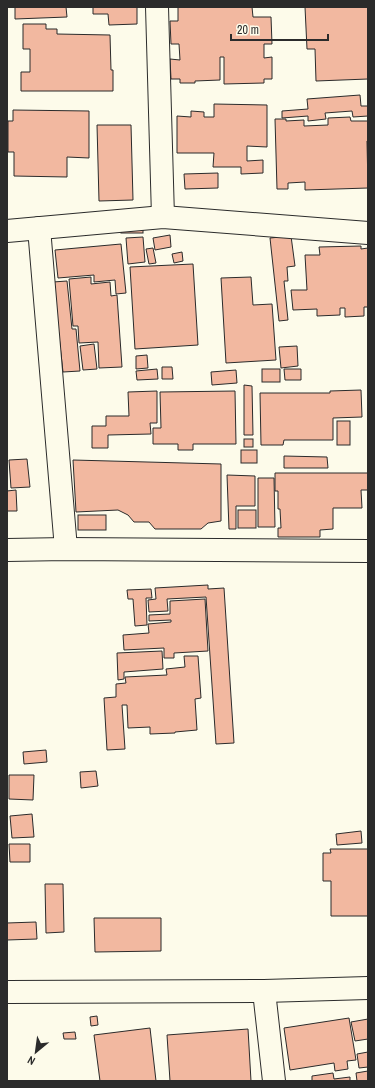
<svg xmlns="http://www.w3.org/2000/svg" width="375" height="1088" viewBox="0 0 375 1088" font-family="'Archivo Narrow',sans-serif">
  <rect width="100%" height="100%" fill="#fdfbea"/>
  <g fill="#f2b8a0" stroke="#2b2b2b">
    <polygon points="15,7 66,7 67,17 15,19"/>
    <polygon points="93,7 137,7 137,24 109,25 108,14 93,14"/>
    <polygon points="178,7 252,7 253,17 271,17 272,44 264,44 264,58 272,57 272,79 264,79 264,83 224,84 224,57 220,57 220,80 195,81 195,83 180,83 180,79 171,79 170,59 180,60 179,44 171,44 170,21 178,21"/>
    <polygon points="305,7 368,7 368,79 316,81 315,49 307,49"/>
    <polygon points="23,24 46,24 46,29 57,29 57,34 110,35 111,70 113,70 113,91 21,91 21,72 30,72 30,49 23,49"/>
    <polygon points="360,95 361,106 368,106 368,116 353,117 352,111 325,113 326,119 308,121 308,116 282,118 282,111 308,109 307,99"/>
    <polygon points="214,104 267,105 267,147 247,146 247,161 263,160 263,173 241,174 241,167 213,167 214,153 177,153 177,116 191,117 191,111 204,112 204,117 214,117"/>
    <polygon points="13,110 89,111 89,158 67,157 67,177 14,176 14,152 8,152 8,121 13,121"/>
    <polygon points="350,117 351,121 368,121 368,141 367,141 368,188 305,190 305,182 288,183 288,189 277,189 275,119 286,119 286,121 304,120 304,126 328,125 328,118"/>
    <polygon points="97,125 131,125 133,200 99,201"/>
    <polygon points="218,173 218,188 185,189 184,174"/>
    <rect x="121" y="224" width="22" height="9"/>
    <polygon points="170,235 171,247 155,250 153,238"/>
    <polygon points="291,236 295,266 287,267 288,281 284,281 288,320 279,321 270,238"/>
    <polygon points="143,237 145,262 128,264 126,238"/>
    <polygon points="121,244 126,293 116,294 115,280 94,282 94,275 58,278 55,250"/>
    <polygon points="361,246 361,249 368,248 368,307 364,307 364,316 345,317 345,308 340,308 340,315 317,316 317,309 293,310 291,290 307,290 305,255 320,255 319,247"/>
    <polygon points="153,248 156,263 149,264 146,249"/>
    <polygon points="182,252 183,261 174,263 172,254"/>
    <polygon points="193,264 198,345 135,349 130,267"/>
    <polygon points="91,277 91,284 110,282 111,296 117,295 122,367 99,368 98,342 79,343 78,326 73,326 69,279"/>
    <polygon points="251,277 253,305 272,304 276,360 226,363 221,278"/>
    <polygon points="67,281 72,329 76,329 80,371 63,372 53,282"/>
    <polygon points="94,344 97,369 83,370 80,346"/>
    <polygon points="297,346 298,366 281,368 279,347"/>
    <polygon points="147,355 148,368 136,369 136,356"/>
    <polygon points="162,367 172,367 173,379 162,379"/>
    <polygon points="157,369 158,379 137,380 136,371"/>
    <rect x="262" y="369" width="18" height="13"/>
    <polygon points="284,369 301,369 301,380 285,380"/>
    <polygon points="236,370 237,383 212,385 211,372"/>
    <polygon points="244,385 252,386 253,435 244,435"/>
    <polygon points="361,390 362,417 333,418 333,440 284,440 283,445 261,445 260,393 330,393 330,391"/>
    <polygon points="157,391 157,423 150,423 151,434 108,435 108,448 92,448 92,426 106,426 106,416 129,416 128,392"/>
    <polygon points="235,391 236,444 193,444 193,450 178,450 178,444 153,444 153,428 161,428 160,392"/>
    <rect x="337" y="421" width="13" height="24"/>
    <rect x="244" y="439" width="9" height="8"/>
    <rect x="241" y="450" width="16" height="13"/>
    <polygon points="284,456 327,457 328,468 284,468"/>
    <polygon points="27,459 30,487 11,488 9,460"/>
    <polygon points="73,460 221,464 221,521 208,523 201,529 155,529 149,522 134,522 128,515 118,510 76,512"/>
    <polygon points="275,473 368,473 368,490 361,490 362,508 333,508 333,529 320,530 320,537 278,537 278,528 281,528 280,509 278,509 278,491 275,491"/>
    <polygon points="227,475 255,476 255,506 236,506 236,529 229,529"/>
    <polygon points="258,478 274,478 275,527 258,527"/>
    <polygon points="16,490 17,511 7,511 7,491"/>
    <rect x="238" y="510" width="18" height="18"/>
    <rect x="78" y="515" width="28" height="15"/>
    <polygon points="208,585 208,589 224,588 234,743 216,744 206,597 167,599 168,611 149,612 148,600 156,599 155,588"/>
    <polygon points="151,589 152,598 146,598 147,625 135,626 133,599 128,599 127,590"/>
    <polygon points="205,599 208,651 174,653 174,658 164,658 164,648 124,650 123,635 149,633 148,624 171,622 171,620 149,621 149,615 170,614 170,601"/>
    <polygon points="162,651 163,669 124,672 124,679 118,680 117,653"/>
    <polygon points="184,656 198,656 201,698 195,699 197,730 175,732 175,733 150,734 150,727 128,728 127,705 122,705 125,749 107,750 104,698 116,697 116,684 126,683 125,677 167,675 166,669 185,667"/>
    <polygon points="46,750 47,762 24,764 23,752"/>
    <polygon points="96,771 98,786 81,788 80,772"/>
    <polygon points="9,775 34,775 33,800 9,799"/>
    <polygon points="32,814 34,837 12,838 10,816"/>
    <polygon points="361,831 362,843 337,845 336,834"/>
    <polygon points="9,844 30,844 30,862 10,862"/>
    <polygon points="330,849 368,849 368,916 331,916 331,881 323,881 323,853 331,853"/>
    <polygon points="45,884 63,884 64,932 46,933"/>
    <polygon points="94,918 161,918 161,951 95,952"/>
    <polygon points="36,922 37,939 7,940 7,923"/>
    <polygon points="97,1016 98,1025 91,1026 90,1017"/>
    <polygon points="349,1018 356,1060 347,1061 348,1069 335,1071 334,1063 290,1070 284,1028"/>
    <polygon points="368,1019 368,1039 355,1041 351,1022"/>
    <polygon points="150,1028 156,1081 100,1081 94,1035"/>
    <polygon points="248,1029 251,1081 170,1081 167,1035"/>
    <polygon points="75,1032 76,1039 64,1039 63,1033"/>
    <polygon points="368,1052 368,1067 359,1068 357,1054"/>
    <polygon points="368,1071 368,1081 357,1081 356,1073"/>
    <polygon points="333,1073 334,1079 350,1077 350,1081 312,1081 312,1076"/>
  </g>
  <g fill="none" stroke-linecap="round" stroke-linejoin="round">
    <defs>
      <g id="street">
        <polyline points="157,7 163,217"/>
        <polyline points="39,228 66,549"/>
        <polyline points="7,231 163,217 368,233"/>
        <polyline points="7,550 66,549 368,551"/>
        <polyline points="264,991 274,1081"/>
        <polyline points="7,992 264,991 368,988"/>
      </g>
    </defs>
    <use href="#street" stroke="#2b2b2b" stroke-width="24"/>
    <use href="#street" stroke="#fdfbea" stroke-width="22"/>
  </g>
  <rect width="375" height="1088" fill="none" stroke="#2b2b2b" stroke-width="16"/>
  <g transform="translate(36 1052) rotate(209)" stroke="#fdfbea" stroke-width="3" paint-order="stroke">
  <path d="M0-3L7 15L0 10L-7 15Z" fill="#2b2b2b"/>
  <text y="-6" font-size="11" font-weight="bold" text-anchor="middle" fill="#2b2b2b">N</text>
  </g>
  <path d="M231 34v6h97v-6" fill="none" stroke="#2b2b2b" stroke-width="2"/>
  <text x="237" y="34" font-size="12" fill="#2b2b2b" stroke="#fdfbea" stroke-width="3" paint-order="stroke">20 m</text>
</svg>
